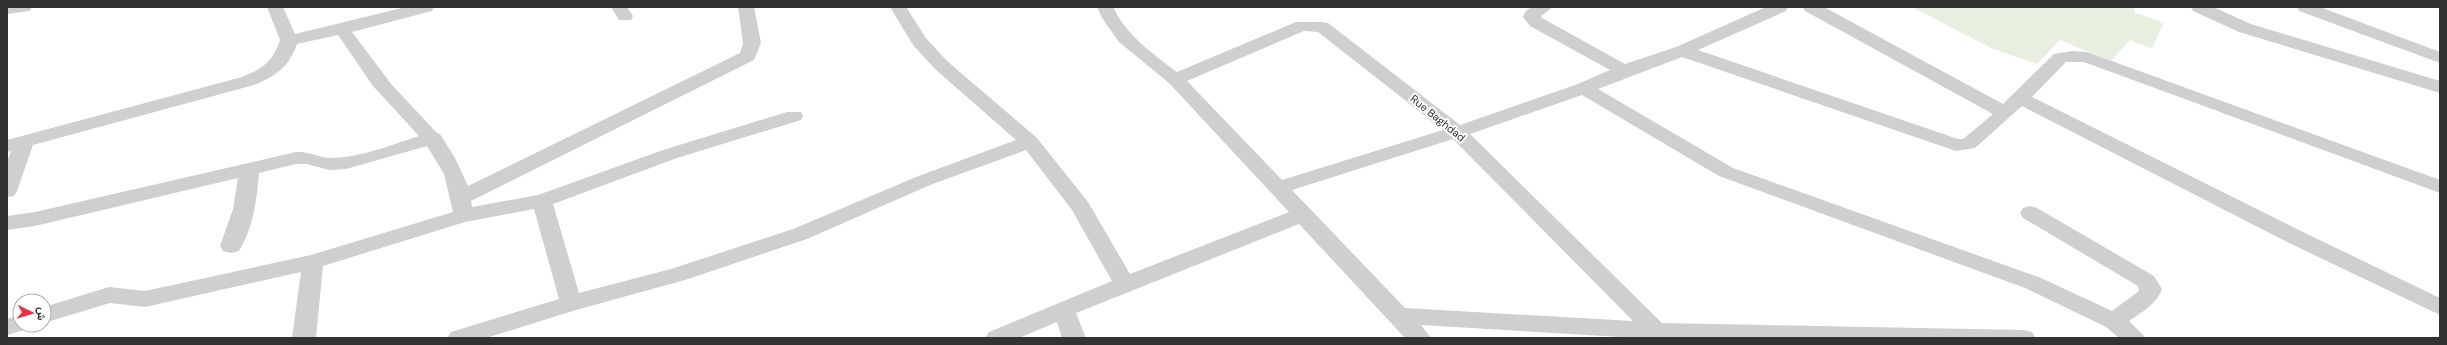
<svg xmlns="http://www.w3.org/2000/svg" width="2447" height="345" viewBox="0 0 2447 345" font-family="'DM Sans',Vazirmatn,sans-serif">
  <rect width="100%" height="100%" fill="#fff"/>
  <polygon fill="#e9efe0" points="1912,7 2135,7 2134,12 2164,23 2152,48 2130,40 2111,61 2060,40 2037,64 1991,48"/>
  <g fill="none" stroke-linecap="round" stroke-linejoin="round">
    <g fill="#cfcfcf" fill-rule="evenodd">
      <polygon points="7,7 32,7 30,11 7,14"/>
      <path d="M 267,7 L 283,7 L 295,34 L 406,7 L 434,7 L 432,11 L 352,32 L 392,85 L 437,133 L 440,134 L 455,158 L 468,186 L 740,53 L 743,43 L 738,7 L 754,7 L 761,43 L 754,60 L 471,201 L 472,207 L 538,195 L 663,150 L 787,112 L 801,112 L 803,116 L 801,120 L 677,158 L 553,204 L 579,293 L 671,269 L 793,229 L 916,177 L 1016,140 L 935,69 L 913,45 L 890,7 L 906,7 L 926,38 L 947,61 L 1037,138 L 1088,202 L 1130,274 L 1289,212 L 1169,83 L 1119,42 L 1102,18 L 1097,7 L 1113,7 C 1127,36 1152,53 1177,72 L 1296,22 L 1322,22 L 1328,23 L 1460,125 L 1578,84 L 1610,70 L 1530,26 L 1523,17 C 1527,3 1542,7 1553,7 L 1541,16 L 1542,18 L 1625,64 L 1676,47 L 1766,7 L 1788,7 L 1786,11 L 1698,50 L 1958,139 L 1963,139 L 1993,114 L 1805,11 L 1803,7 L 1824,7 L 2003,104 L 2054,54 L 2072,51 L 2087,52 L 2440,180 L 2440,193 L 2084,62 L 2066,62 L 2032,97 L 2305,233 L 2440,298 L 2440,315 L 2289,243 L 2022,106 L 1975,148 L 1956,151 L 1682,57 L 1598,89 L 1733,168 L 2041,278 L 2112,311 L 2139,291 L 2138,286 L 2023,218 L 2020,213 L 2023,208 L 2030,206 L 2037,208 L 2154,276 L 2162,289 C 2157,304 2142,312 2129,321 L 2146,338 L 2119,338 L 2106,327 L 2025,288 L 1719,176 L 1582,95 L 1470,134 L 1662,323 L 2024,330 L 2032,332 L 2036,338 L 1636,338 L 1421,325 L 1431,338 L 1405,338 L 1299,224 L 1076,313 L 1086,338 L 1062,338 L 1057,322 L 1019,338 L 985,338 L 989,332 L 1112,281 L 1072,210 L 1026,150 L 930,185 L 807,239 L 685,280 L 576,310 L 486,338 L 447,338 L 451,332 L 559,299 L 534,209 L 465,222 L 323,266 L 316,338 L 292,338 L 301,272 L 145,307 L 110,303 L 44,323 L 44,307 L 109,287 L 145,291 L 311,255 L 453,212 L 444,174 L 427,146 L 346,169 L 329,170 L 307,164 L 296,164 L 259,173 C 257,199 253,228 239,251 L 231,253 L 223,251 L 220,246 L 233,209 L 238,178 L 35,226 L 7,230 L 7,216 L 35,212 L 296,152 C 309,151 320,158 332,158 C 362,157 391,145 419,136 L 373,86 L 338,35 L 297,44 C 289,67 276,76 254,85 L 33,145 L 17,191 L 14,196 L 7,197 L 7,162 L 11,151 L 7,152 L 7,140 L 242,77 C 262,69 273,62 280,40 ZM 1304,31 L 1318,32 L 1443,130 L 1282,180 L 1187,81 ZM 1453,139 L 1633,321 L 1405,308 L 1292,190 Z"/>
      <polygon points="611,7 627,7 633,16 631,20 619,20"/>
      <polygon points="2191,7 2213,7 2251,24 2440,81 2440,93 2239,32 2193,11"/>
      <polygon points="2297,7 2320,7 2440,52 2440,63 2299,11"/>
      <polygon points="20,315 20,325 30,325 28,329 7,335 7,319"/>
    </g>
  </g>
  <g text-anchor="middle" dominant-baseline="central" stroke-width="4" stroke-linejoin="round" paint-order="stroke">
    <g font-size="11" fill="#323232" stroke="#fff">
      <text transform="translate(1438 118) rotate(39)">Rue Baghdad</text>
    </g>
  </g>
  <rect width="2447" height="345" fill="none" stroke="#323232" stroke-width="16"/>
  <g transform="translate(32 313) rotate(95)"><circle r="19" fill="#ffffff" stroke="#adadad"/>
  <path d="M0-3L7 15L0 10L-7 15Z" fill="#ef2d47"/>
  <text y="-6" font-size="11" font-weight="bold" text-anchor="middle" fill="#323232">ش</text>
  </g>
</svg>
